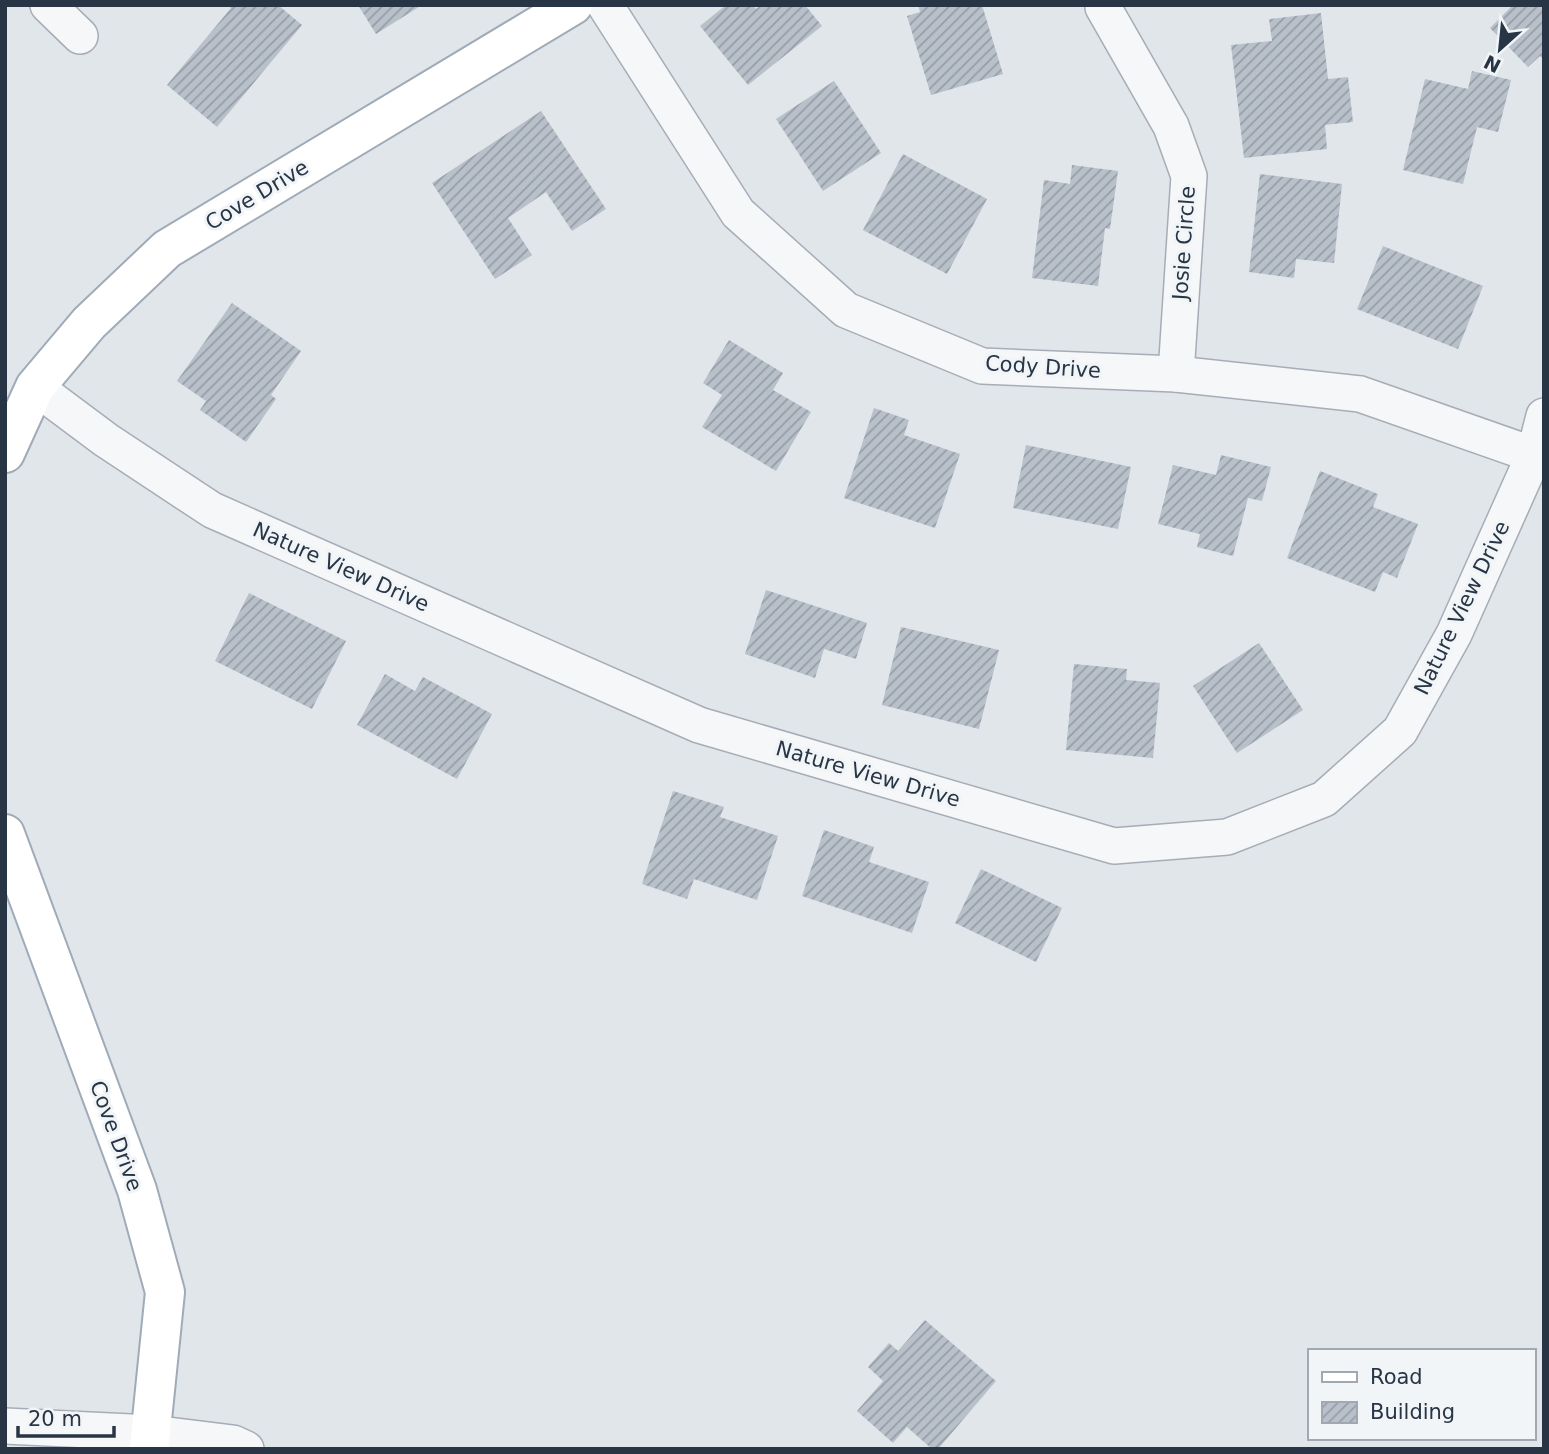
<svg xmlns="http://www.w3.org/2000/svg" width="1549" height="1454" viewBox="0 0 1549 1454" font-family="'DejaVu Sans',sans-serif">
  <defs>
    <pattern id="building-hatch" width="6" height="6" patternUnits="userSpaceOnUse" patternTransform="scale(1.75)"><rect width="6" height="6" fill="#b8c0ca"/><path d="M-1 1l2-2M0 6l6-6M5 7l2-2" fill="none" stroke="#969da6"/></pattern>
  </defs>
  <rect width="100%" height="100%" fill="#e1e6eb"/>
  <g fill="url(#building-hatch)">
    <polygon points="228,5 278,5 302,25 217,127 167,85 231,8"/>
    <polygon points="358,5 422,5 376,34"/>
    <polygon points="726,5 753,5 756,9 761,5 805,5 822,26 748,85 700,26"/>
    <polygon points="918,5 982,5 1003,74 931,95 907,16 920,12"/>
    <polygon points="1513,5 1544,5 1544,60 1540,56 1528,67 1490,28"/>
    <polygon points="1321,13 1328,79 1348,77 1353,122 1325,125 1327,149 1244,158 1231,45 1272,41 1269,19"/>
    <polygon points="1472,71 1511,80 1498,132 1477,127 1463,184 1403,170 1425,79 1468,89"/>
    <polygon points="834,81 881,153 823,191 776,119"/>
    <polygon points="541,111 606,209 572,231 546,192 508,218 532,255 495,279 432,183"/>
    <polygon points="903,154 987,199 947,274 863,230"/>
    <polygon points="1072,165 1118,171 1110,229 1105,228 1098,286 1032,278 1044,180 1070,184"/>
    <polygon points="1260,174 1342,184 1334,263 1296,259 1294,278 1249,272"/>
    <polygon points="1383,246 1483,286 1458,349 1357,309"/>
    <polygon points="232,303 301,351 271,395 276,399 246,442 200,410 206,401 177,381"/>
    <polygon points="729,340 783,373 773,390 811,412 776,471 702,427 722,395 703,383"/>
    <polygon points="874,408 909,420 904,435 960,454 935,528 844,498"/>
    <polygon points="1026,445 1131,467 1118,529 1013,508"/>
    <polygon points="1221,455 1271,467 1262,501 1248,498 1233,556 1197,547 1200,534 1158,524 1173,465 1216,475"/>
    <polygon points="1320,471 1378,494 1373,507 1418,524 1397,578 1383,572 1375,592 1287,558"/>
    <polygon points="766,590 867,623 856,659 824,649 815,678 745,654"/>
    <polygon points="249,593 346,641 312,709 215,661"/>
    <polygon points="901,627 999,650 979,729 882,705"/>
    <polygon points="1259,643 1303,710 1237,753 1193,686"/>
    <polygon points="1074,664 1127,669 1126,680 1160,683 1153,758 1066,750"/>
    <polygon points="385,674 415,691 423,677 492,714 457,779 357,725"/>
    <polygon points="673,791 724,807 720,817 778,836 757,900 694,879 687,899 642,884"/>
    <polygon points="824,830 874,847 869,862 929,882 912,933 802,896"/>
    <polygon points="981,869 1062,908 1036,962 955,923"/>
    <polygon points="925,1320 996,1381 938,1449 932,1449 907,1427 893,1443 857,1411 883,1381 868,1367 889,1343 898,1351"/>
  </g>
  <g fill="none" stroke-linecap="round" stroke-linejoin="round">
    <defs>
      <g id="minor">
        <polyline points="48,5 80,36"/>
        <polyline points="605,5 738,213 846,310 982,366 1176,374 1360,394 1534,455 1544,462"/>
        <polyline points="1103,7 1171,126 1189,176 1176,374"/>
        <polyline points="35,387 106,440 212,510 699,725 1114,846 1227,837 1324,799 1400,731 1454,634 1534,455 1544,416"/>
        <polyline points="5,1426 152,1433 233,1443 246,1449"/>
      </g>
      <g id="major">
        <polyline points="5,453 35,387 89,323 167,249 573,5"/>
        <polyline points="5,834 137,1190 165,1292 149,1449"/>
      </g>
    </defs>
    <use href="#minor" stroke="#a6adb6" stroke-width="38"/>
    <use href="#major" stroke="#a0abb8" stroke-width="42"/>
    <use href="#minor" stroke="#f5f7f9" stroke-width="35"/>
    <use href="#major" stroke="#fff" stroke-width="38"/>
  </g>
  <g text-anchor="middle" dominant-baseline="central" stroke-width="6" stroke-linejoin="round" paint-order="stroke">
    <g font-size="21" fill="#283545" stroke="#f1f5f8">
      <text transform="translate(257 195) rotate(-31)">Cove Drive</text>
      <text transform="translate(1184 243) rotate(-86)">Josie Circle</text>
      <text transform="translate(1043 367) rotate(4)">Cody Drive</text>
      <text transform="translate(341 567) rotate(24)">Nature View Drive</text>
      <text transform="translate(1462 608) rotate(-64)">Nature View Drive</text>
      <text transform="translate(868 774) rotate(16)">Nature View Drive</text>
      <text transform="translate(116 1136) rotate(70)">Cove Drive</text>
    </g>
  </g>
  <rect width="1549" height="1454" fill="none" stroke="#283545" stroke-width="14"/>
  <rect x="1308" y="1349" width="228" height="91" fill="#f1f5f8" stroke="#a1a8b0" stroke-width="2"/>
  <rect x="1322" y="1372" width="35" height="10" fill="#ffffff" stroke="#a1a8b0" stroke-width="2"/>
  <text x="1370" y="1384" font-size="21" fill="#283545">Road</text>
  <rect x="1322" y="1402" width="35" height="21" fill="url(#building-hatch)" stroke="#a1a8b0" stroke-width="2"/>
  <text x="1370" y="1419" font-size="21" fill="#283545">Building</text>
  <g transform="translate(1500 49) rotate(207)" stroke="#f1f5f8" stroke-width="5" paint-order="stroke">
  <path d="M0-5L12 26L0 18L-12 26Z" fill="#283545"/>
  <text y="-10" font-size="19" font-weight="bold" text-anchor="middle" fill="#283545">N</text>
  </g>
  <path d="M18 1426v10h96v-10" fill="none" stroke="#283545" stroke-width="3.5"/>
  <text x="28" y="1426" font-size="21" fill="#283545" stroke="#f1f5f8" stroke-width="5" paint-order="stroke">20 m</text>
</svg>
